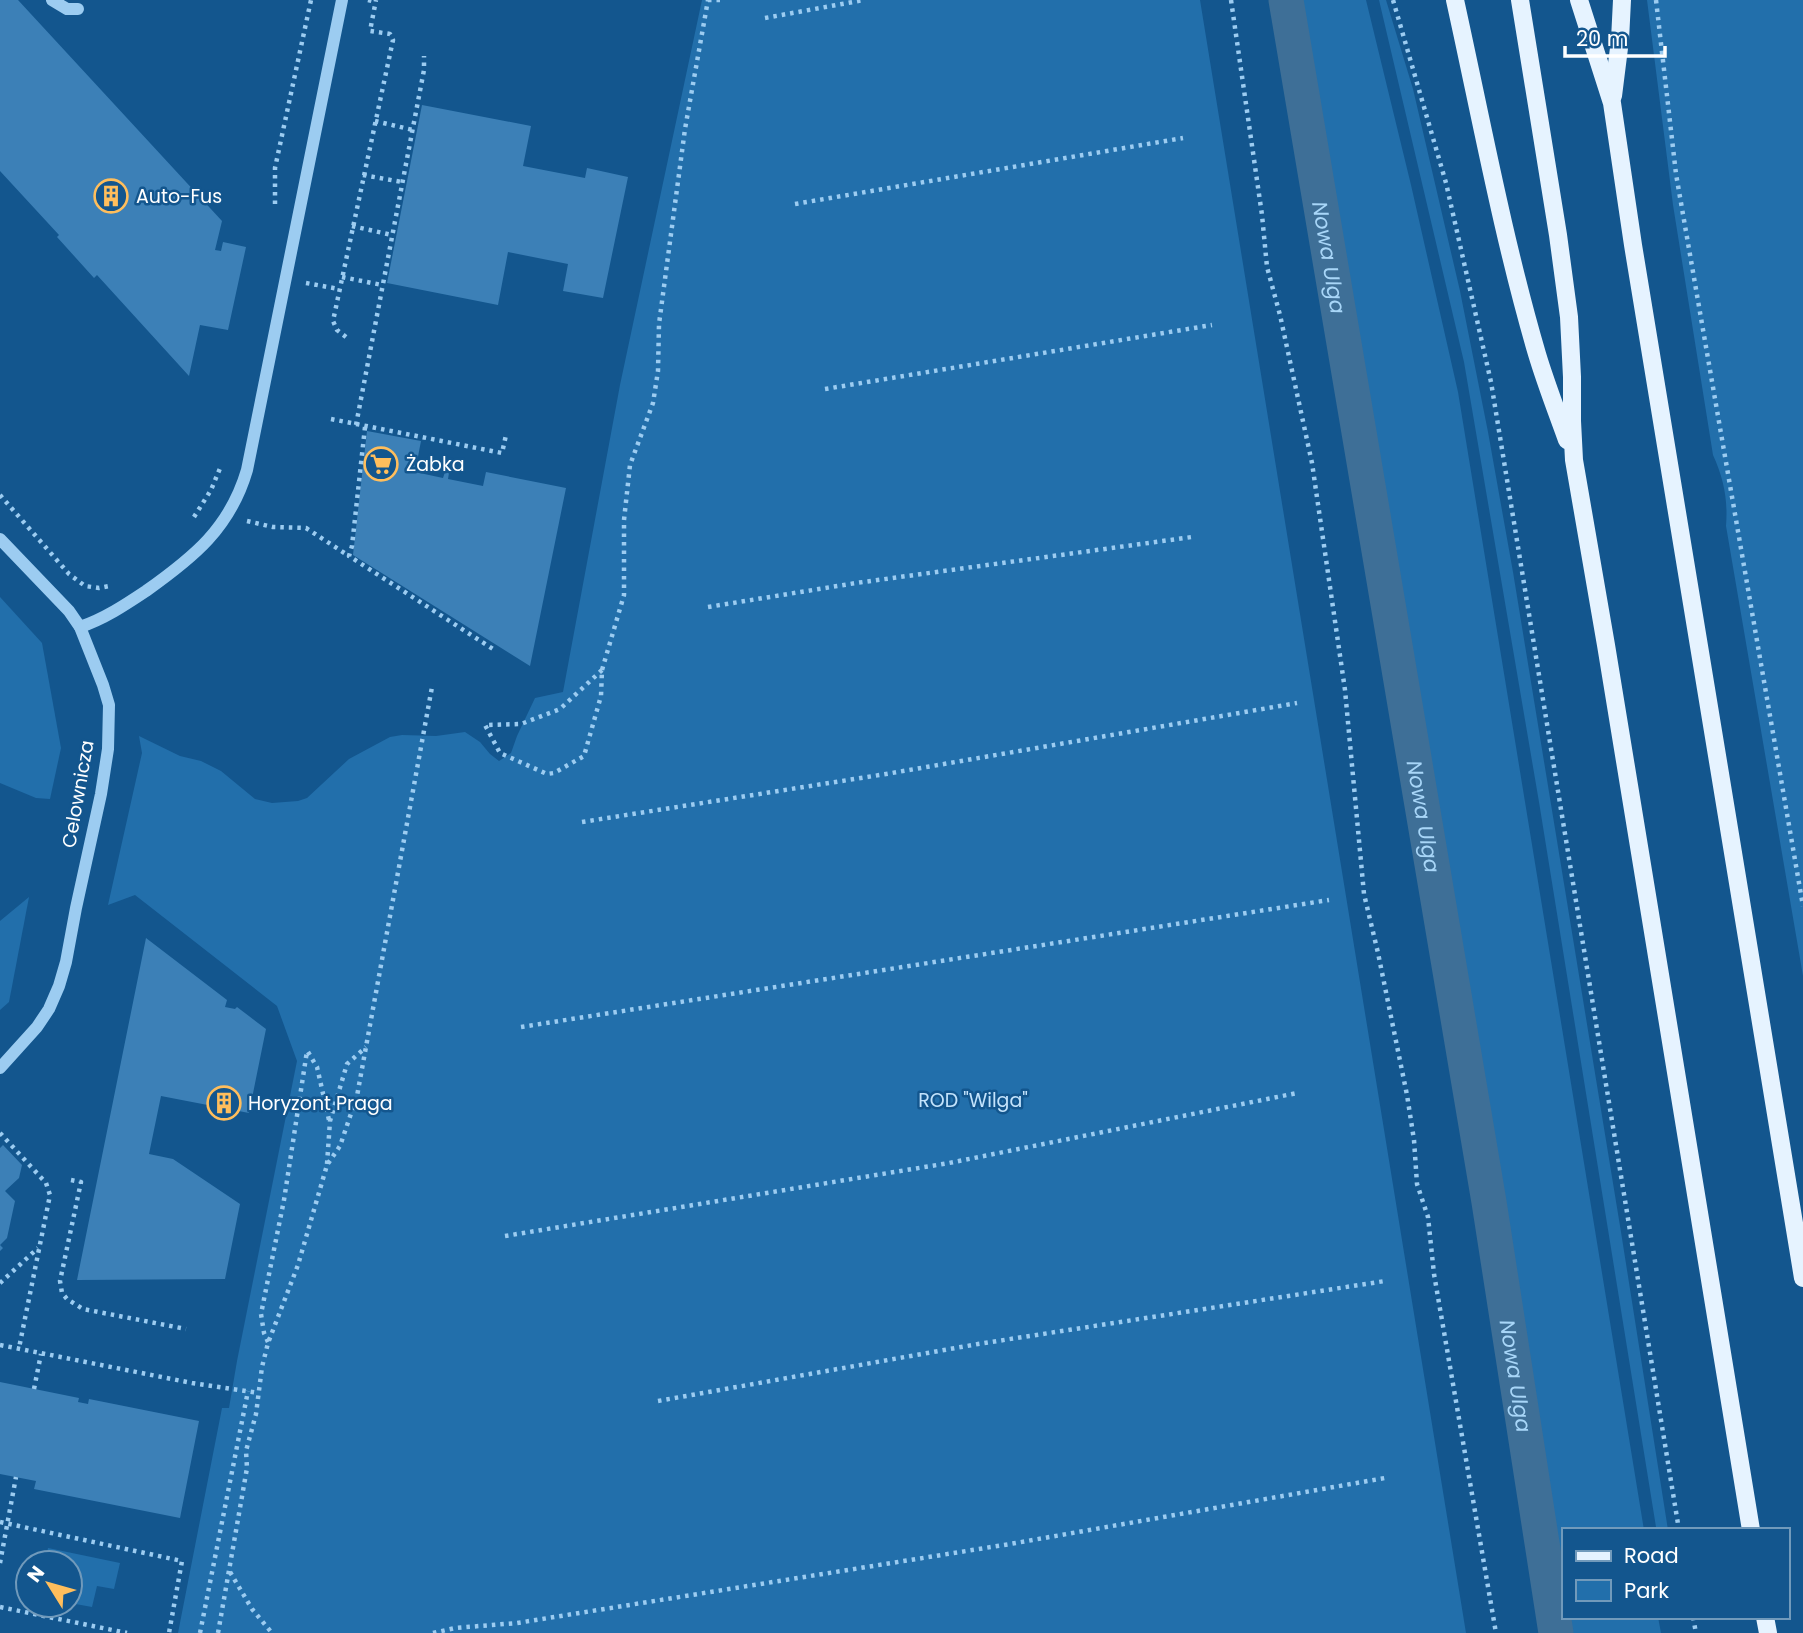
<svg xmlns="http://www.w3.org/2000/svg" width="1803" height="1633" viewBox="0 0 1803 1633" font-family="Poppins,sans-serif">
  <rect width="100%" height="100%" fill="#13568e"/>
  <g fill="#226fab">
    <polygon points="702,0 1200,0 1466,1633 178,1633 222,1408 229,1408 237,1361 297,1061 277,1006 135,895 108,905 142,753 139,736 180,756 201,761 221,771 255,799 272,803 298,801 307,798 349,759 390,737 402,735 436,736 465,732 480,742 490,754 499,761 511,753 517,736 535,698 563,692 620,385"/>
    <polygon points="1298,0 1366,0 1411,185 1458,392 1644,1530 1563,1530 1563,1600 1524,1364 1483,1097 1449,909 1392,536 1354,347"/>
    <polygon points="1379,0 1386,0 1413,89 1460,291 1488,432 1513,572 1621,1232 1668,1530 1656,1530 1656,1527 1539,802 1464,362"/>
    <path d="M 1647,0 L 1803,0 L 1803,976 L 1726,526 C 1728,500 1724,479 1713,455 L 1673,205 Z"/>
    <polygon points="0,597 42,643 61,748 50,799 36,798 0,783"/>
    <polygon points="29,897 9,1002 0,1010 0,921"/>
    <polygon points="48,1548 120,1563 114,1589 97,1586 92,1607 70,1603 70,1563 45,1563"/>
    <polygon points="1566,1617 1658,1617 1661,1633 1569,1633"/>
  </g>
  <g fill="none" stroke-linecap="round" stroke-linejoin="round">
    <path stroke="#3e6f97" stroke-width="35" id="s1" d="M 1286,0 L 1489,1202 L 1556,1633"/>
  </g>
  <g fill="#3c80b7">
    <polygon points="0,0 18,0 222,221 215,250 221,251 223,242 246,247 228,330 200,325 189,376 97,275 94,278 57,237 59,235 0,171"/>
    <polygon points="422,105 531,126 523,166 585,178 587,168 628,177 603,298 563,291 568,264 508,252 498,305 387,283"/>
    <polygon points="367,431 421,441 415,472 443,478 445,472 449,473 448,479 483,486 486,472 566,488 530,666 353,555"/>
    <polygon points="146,938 227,1000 225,1007 235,1009 237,1007 266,1029 249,1113 161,1096 149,1154 173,1159 240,1204 225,1279 77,1280"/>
    <polygon points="3,1145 22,1165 19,1178 5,1191 15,1201 7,1238 0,1245 3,1248 0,1251 0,1148"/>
    <polygon points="0,1382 79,1398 78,1402 88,1404 89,1399 199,1421 180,1518 34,1489 36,1481 0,1474"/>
  </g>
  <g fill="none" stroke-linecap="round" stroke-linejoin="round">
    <g stroke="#9cccf1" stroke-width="4.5" stroke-dasharray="3.5 5" stroke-linecap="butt">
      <polyline points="368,0 376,2"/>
      <polyline points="708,0 722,0"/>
      <polyline points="1231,0 1262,215 1267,267 1280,315 1312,463 1345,690 1364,894 1378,953 1407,1095 1414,1140 1417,1184 1428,1217 1434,1274 1496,1633"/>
      <polyline points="1393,0 1446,183 1491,382 1679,1530"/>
      <polyline points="1656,0 1676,174 1803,906"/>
      <polyline points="765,18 864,0"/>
      <polyline points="375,121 413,130"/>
      <polyline points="363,175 402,182"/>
      <polyline points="275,204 275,168 311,0"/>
      <polyline points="795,204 1183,138"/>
      <polyline points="352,226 392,235"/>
      <polyline points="342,277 382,285"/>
      <polyline points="306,283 339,289"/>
      <polyline points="346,337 337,330 333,321 393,40 390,34 370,31 376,0"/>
      <polyline points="825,389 1212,325"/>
      <polyline points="331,419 502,453 506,435"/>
      <polyline points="356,425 424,70 424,56"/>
      <polyline points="365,427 352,546 349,556 496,651"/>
      <polyline points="0,495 69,574 85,586 99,588 109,586"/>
      <polyline points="194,517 211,490 221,466"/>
      <polyline points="247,521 273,527 306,528 349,556"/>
      <polyline points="708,607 856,583 1192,537"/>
      <polyline points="602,670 560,709 521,724 485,725 500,753 547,774 554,773 584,756 601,696 602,670 624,595 624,520 630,465 653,403 658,371 659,324 685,129 708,0"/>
      <polyline points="582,822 886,774 1297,703"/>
      <polyline points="521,1027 1329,900"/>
      <polyline points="308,1052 317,1067 329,1120"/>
      <polyline points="0,1133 46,1183 50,1195 19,1348"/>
      <polyline points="327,1164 330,1121 347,1064 366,1047"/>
      <polyline points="71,1180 81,1182 60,1281 62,1293 67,1299 83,1309 186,1329"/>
      <polyline points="505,1236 949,1163 1297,1093"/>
      <polyline points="0,1283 38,1248"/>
      <polyline points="268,1342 264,1333 261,1314 284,1200 307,1051"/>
      <polyline points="0,1345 192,1383 259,1393"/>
      <polyline points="34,1389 41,1354"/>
      <polyline points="658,1401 978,1344 1385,1281"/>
      <polyline points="0,1522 182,1561 169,1633"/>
      <polyline points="0,1563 16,1477"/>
      <polyline points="230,1572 252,1609 272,1633"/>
      <polyline points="0,1607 127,1633"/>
      <polyline points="1693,1617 1696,1633"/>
      <polyline points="200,1633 248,1391"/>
      <polyline points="218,1633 247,1468 246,1451 256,1414 262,1367 268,1343 298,1265 327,1165 340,1146 357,1096 432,687"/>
      <polyline points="433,1633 455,1628 517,1623 1010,1544 1385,1478"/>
    </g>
    <g stroke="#9cccf1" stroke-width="12">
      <polyline points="52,0 67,9 78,9"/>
      <polyline points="0,539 69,611 80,627 103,685 109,705 108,749 101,794 76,908 66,962 59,986 49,1009 37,1027 0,1068"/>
      <path d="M 80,627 C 104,619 125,605 146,591 C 194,557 230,528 247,470 L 342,0"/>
    </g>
    <g stroke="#e6f3ff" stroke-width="18">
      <path d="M 1455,0 C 1481,118 1503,238 1537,354 C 1546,384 1557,412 1567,440"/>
      <polyline points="1520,0 1558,235 1569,317 1572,377 1572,421 1574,460 1606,645 1751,1530"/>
      <polyline points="1579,0 1612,103 1633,245 1803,1278"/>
      <polyline points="1613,96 1620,40 1622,0"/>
      <polyline points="1765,1617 1768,1633"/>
    </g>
  </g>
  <defs>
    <symbol id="building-ring" viewBox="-11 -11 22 22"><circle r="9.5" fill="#13568e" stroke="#ffbe5c" stroke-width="1.5"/><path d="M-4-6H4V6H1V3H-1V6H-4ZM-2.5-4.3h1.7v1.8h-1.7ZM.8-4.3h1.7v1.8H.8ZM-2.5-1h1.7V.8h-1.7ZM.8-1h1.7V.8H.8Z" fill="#ffbe5c"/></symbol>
    <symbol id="supermarket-ring" viewBox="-11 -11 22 22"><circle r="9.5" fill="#13568e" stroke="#ffbe5c" stroke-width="1.5"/><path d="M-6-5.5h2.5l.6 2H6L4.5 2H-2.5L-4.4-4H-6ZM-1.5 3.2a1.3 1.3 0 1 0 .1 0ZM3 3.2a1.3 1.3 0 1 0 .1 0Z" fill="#ffbe5c"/></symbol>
  </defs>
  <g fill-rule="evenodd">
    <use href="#building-ring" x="92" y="177" width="38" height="38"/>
    <use href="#supermarket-ring" x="362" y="445" width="38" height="38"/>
    <use href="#building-ring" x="205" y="1084" width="38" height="38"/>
  </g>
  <g text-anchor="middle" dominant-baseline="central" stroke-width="5" stroke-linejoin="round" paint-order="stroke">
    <g font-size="19" fill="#fff" stroke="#13568e" text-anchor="start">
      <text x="136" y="196">Auto-Fus</text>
      <text x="406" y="464">Żabka</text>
      <text x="248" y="1103">Horyzont Praga</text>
    </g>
    <g font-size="19" fill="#fff" stroke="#13568e">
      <text transform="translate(78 794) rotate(-80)">Celownicza</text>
    </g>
    <g font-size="19" fill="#c3e3fc" stroke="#13568e">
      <text x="973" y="1100">ROD "Wilga"</text>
    </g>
    <g font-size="21" font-style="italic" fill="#a8d6f8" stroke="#13568e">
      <text stroke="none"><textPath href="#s1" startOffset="261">Nowa Ulga</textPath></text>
      <text stroke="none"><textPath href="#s1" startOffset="828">Nowa Ulga</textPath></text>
      <text stroke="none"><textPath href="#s1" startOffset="1395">Nowa Ulga</textPath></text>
    </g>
  </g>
  <rect x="1562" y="1528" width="228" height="91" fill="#13568e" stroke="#719abb" stroke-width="2"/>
  <rect x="1576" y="1551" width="35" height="10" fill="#e6f3ff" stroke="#719abb" stroke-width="2"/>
  <text x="1624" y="1563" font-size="21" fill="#ffffff">Road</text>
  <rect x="1576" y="1580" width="35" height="21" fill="#226fab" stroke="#719abb" stroke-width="2"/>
  <text x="1624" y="1598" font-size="21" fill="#ffffff">Park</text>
  <g transform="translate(49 1584) rotate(307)"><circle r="33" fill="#13568e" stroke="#719abb" stroke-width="2"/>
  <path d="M0-5L12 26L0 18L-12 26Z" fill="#ffbe5c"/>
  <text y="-10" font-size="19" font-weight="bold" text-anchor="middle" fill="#ffffff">N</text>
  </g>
  <path d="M1565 46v10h100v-10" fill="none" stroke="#ffffff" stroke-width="3.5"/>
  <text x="1576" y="46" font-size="21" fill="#ffffff" stroke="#13568e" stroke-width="5" paint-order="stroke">20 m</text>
</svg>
